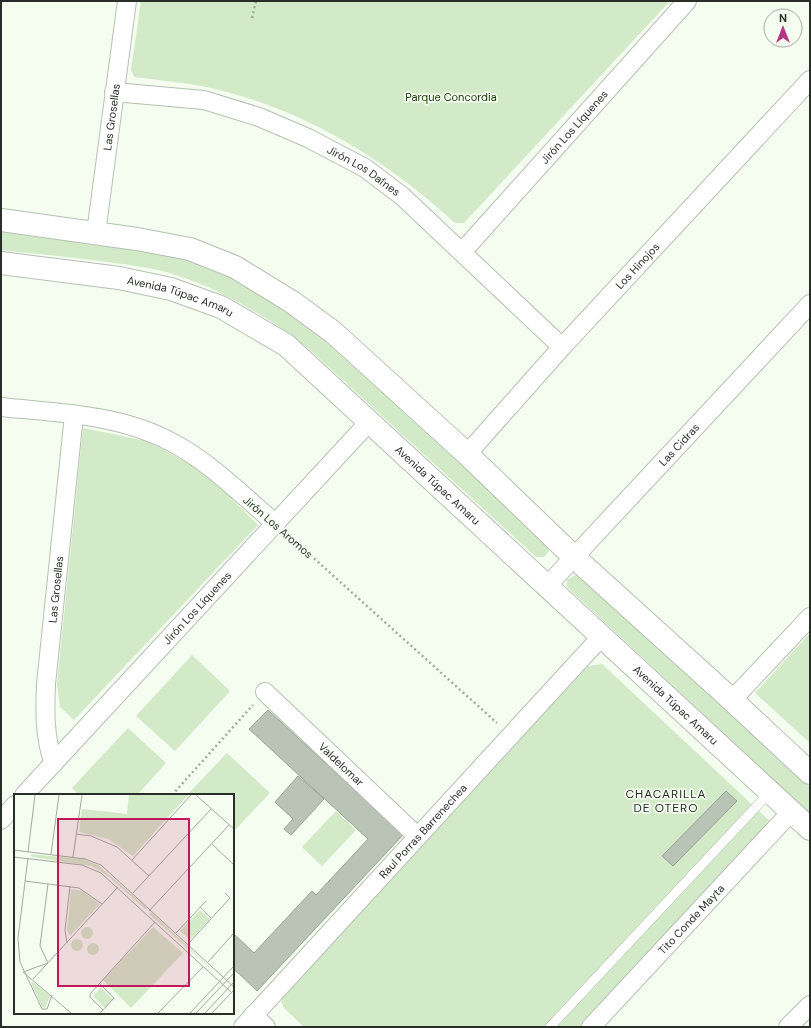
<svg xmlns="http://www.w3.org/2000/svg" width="811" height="1028" viewBox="0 0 811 1028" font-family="'DM Sans',sans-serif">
  <rect width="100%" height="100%" fill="#f4fdf0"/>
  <g fill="#d2eac8">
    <path d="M 141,1 L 670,1 L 464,223 L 455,223 C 383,157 297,105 201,86 C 179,82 156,80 134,77 L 131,70 Z"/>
    <path d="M 1,229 L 148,247 L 217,267 L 307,322 L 548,543 L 549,551 L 544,557 L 536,557 L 309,349 C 271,319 225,291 179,276 C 156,268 131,265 107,262 C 72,257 36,254 1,250 Z"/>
    <polygon points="83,428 147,441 190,464 221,488 258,525 74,720 60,707 57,684"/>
    <polygon points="575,575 581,575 810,787 810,814 567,587 567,580"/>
    <polygon points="810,633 810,743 755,693"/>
    <polygon points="192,655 230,691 175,751 136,716"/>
    <polygon points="602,664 774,825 584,1027 304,1027 283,1007 281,996 588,666"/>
    <polygon points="128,728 166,763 137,795 79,795 72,788"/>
    <polygon points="227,753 270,793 233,832 233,795 187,795"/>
    <polygon points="336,811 356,830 322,866 302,847"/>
  </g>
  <g fill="#b9c3b6" stroke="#99a295">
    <polygon points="268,710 403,835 257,991 233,968 233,933 254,953 312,891 316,895 368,839 249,729"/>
    <polygon points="298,776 324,799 291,835 284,829 293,819 275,802"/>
    <polygon points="726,791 737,801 673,866 662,856"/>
  </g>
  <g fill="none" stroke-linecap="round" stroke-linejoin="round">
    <defs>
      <polyline id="lane" points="550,1027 770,792"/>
      <g id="street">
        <path id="s1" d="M 114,92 L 204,100 L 259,117 L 308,138 L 365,168 L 402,196 L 562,347"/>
        <path id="s2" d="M 96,233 L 127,1"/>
        <path id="s3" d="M 462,252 L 687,1"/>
        <path d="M 1,407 C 58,413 121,414 173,443 C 211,463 243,496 276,524"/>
        <path id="s4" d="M 467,454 L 562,347 L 810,80"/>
        <path id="s5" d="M 548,585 L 810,304"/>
        <path id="s6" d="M 265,692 L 417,836"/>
        <polyline points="732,700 810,617"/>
        <path id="s7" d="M 54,763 C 44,738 45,710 46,684 L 74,415"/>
        <path id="s8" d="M 24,795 L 370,421"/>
        <polyline points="1,820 15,805"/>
        <polyline points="253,1015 266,1027"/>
        <path id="s9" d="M 243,1027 L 602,636"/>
        <path id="s10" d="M 591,1027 L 791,812"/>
        <polyline points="788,1027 810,1005"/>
      </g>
      <g id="secondary">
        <polyline points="1,220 137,239 190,249 235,267 292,302 333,332 467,454 574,557 732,700 810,773"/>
        <path id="s11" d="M 1,263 L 119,278 L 171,289 L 221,307 L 286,345 L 810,829"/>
      </g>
    </defs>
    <use href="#lane" stroke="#b6bfb3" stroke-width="10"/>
    <use href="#street" stroke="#b6bfb3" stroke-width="20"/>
    <use href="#secondary" stroke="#b6bfb3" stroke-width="24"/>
    <g stroke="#a2a99f" stroke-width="2.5" stroke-dasharray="2 3" stroke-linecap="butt">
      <polyline points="252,18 256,1"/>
      <polyline points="288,535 497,723"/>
      <polyline points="172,795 253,705"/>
    </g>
    <use href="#lane" stroke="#fff" stroke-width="9"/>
    <use href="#street" stroke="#fff" stroke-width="18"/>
    <use href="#secondary" stroke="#fff" stroke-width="22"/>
  </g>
  <g text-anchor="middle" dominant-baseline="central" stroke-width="3.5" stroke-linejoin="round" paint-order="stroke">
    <g font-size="11" fill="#173705" stroke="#f4fdf0">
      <text x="451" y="97">Parque Concordia</text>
    </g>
    <g font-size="11" fill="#2a2e29" stroke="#f4fdf0">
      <text stroke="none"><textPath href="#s2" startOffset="117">Las Grosellas</textPath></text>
      <text stroke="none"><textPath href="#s3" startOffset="168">Jirón Los Líquenes</textPath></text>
      <text stroke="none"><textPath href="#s1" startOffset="266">Jirón Los Dafnes</textPath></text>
      <text stroke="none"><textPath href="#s4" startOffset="254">Los Hinojos</textPath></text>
      <text stroke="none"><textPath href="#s11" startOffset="183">Avenida Túpac Amaru</textPath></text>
      <text stroke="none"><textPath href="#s5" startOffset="192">Las Cidras</textPath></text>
      <text stroke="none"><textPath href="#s11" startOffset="507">Avenida Túpac Amaru</textPath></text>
      <text transform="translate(278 527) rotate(41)">Jirón Los Aromos</text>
      <text stroke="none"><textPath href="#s7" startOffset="175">Las Grosellas</textPath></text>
      <text stroke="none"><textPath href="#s8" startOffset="255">Jirón Los Líquenes</textPath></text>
      <text stroke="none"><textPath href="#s11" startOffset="831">Avenida Túpac Amaru</textPath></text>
      <text stroke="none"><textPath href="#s6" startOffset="105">Valdelomar</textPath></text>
      <text stroke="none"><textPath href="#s9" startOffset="266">Raul Porras Barrenechea</textPath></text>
      <text stroke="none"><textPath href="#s10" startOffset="147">Tito Conde Mayta</textPath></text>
    </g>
    <g font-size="12" letter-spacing="1" fill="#2a2e29" stroke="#f4fdf0">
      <text x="666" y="794">CHACARILLA<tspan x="666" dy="14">DE OTERO</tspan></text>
    </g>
  </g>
  <g transform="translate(14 794)">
    <rect width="220" height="220" fill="#f4fdf0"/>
    <path d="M 115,1 L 174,1 L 119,62 L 94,45 L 65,38 L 68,15 L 113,20 ZM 16,60 L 68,65 L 84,71 L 133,114 L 131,115 L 94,82 L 78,72 L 18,63 ZM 57,95 L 68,97 L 86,110 L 56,142 L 53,136 ZM 186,116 L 196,125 L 176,146 L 166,137 ZM 137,118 L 205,182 L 135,120 ZM 139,133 L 169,159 L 117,214 L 89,186 ZM67 139a6 6 0 1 1 12 0a6 6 0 1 1-12 0ZM57 151a6 6 0 1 1 12 0a6 6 0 1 1-12 0ZM73 155a6 6 0 1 1 12 0a6 6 0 1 1-12 0ZM 19,188 L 36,202 L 31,214 L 28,213 L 17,189 ZM 87,194 L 99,205 L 91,214 L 79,202 Z" fill="#d2eac8"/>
    <path fill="none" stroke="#a3aaa0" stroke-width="1" d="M 182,1 L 220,35M 62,40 L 77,42 L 103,53 L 135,82M 198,50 L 220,71M 0,56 L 71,65 L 87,71 L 220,193M 14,58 L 21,1M 37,60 L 45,1M 0,63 L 68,71 L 87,79 L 217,198M 59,63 L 68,1M 14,64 L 4,144 L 6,168 L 28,215 L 33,215 L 38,201M 118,66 L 177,1M 11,87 L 65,94 L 88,110M 119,99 L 197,15M 186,113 L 197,124M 135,117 L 215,31M 162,139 L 192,107M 53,149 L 51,136 L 56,92M 174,150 L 216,104 L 211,99M 194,168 L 220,139M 9,178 L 34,169 L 26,152 L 34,90M 9,178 L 57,219M 19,185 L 104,93M 85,189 L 100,204 L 86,219M 89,216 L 76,203 L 76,200 L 141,128M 144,219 L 189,173M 176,219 L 220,172M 182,219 L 220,179M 191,219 L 220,188M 198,219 L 219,197"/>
    <path fill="#c2185b" fill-opacity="0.15" stroke="#c2185b" stroke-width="2" d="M 44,25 L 175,25 L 175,192 L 44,192 Z"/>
    <rect width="220" height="220" fill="none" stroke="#2a2e29" stroke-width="2"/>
  </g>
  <rect width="811" height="1028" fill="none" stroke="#2a2e29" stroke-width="4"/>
  <g transform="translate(783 28)"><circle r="19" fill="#f4fdf0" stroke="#a3aaa0"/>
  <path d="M0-3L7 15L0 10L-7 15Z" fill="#b53684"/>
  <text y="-6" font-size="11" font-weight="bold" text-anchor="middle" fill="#2a2e29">N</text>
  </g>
</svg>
